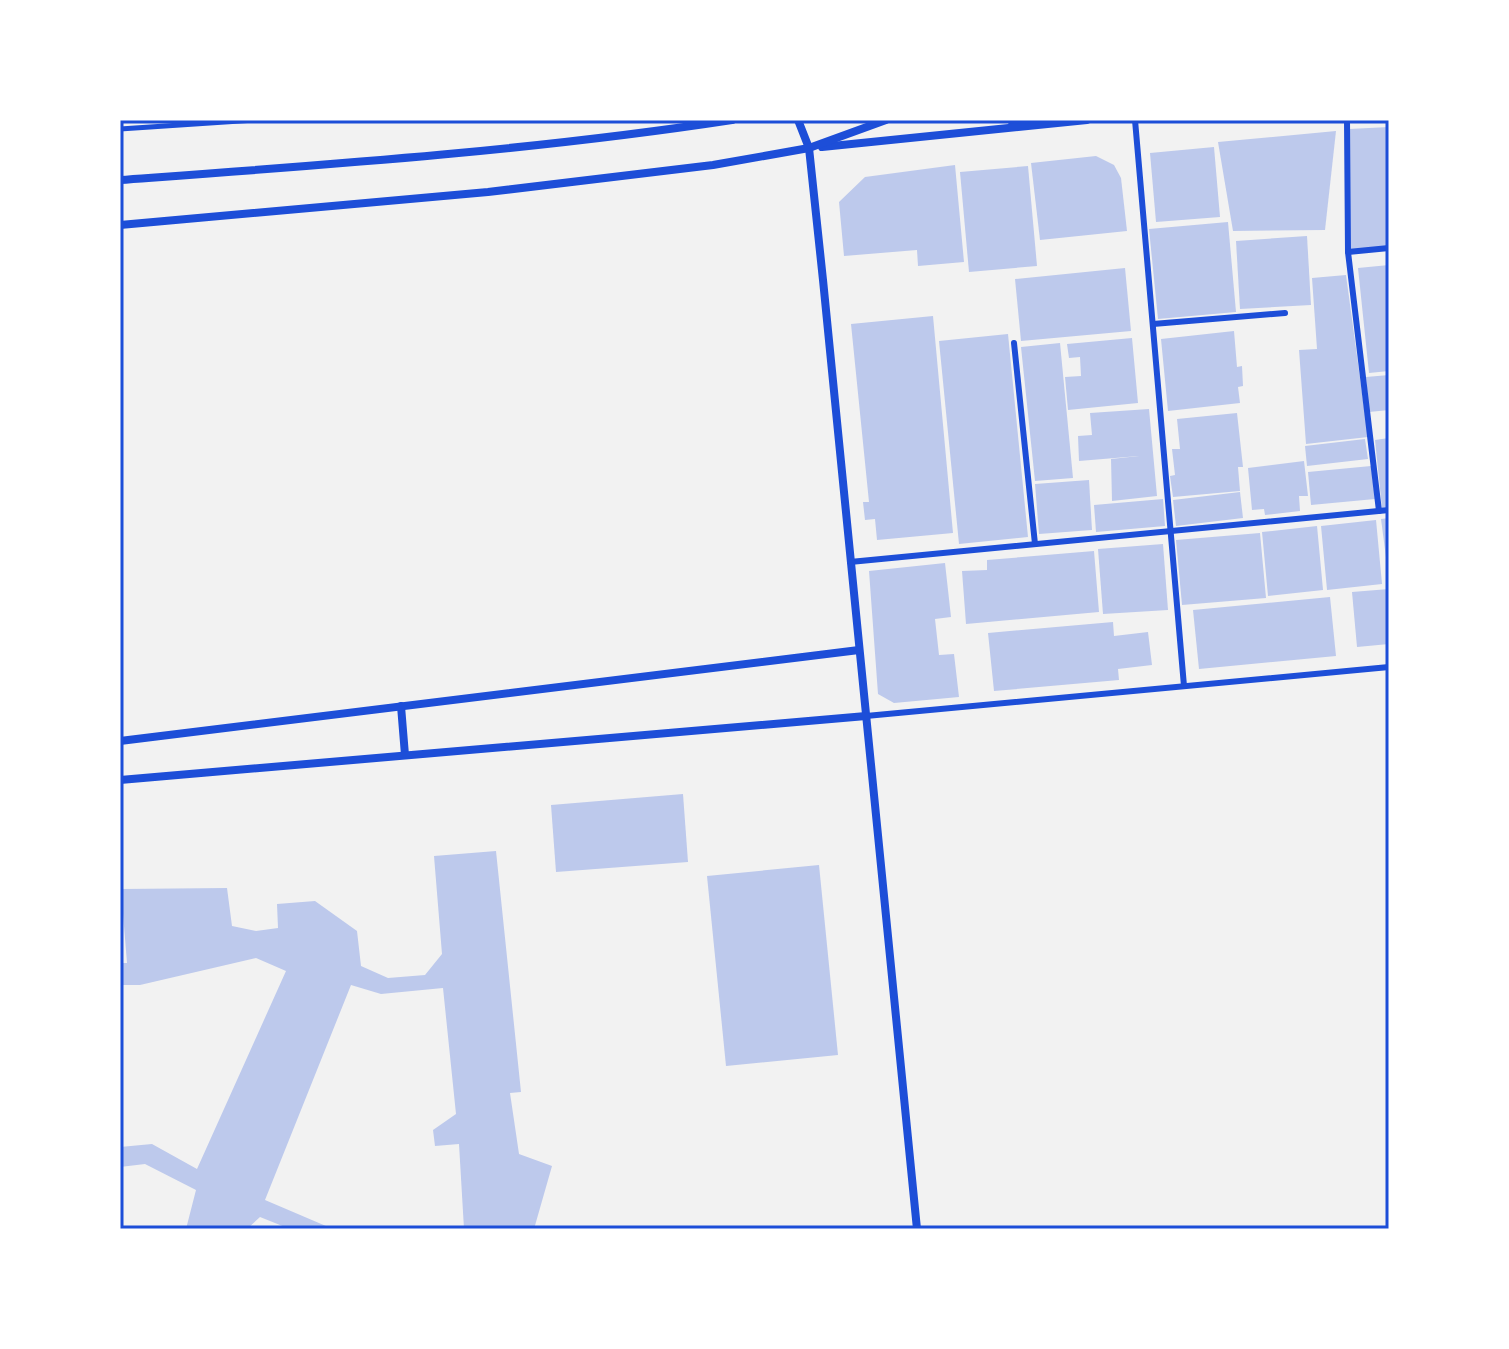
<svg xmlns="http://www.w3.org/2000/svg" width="1509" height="1349" viewBox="0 0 1509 1349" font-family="Figtree,sans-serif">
  <rect width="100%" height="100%" fill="#f2f2f2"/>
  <g fill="#bdc9ec">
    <polygon points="1389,127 1389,246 1350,250 1349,129"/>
    <polygon points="1336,131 1325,230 1233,231 1218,142"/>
    <polygon points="1214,147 1220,217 1156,222 1150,153"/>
    <polygon points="1096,156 1114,165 1121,178 1127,231 1040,240 1031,163"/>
    <polygon points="955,165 964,262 918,266 917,250 844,256 839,202 865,177"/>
    <polygon points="1028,166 1037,266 969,272 960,172"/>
    <polygon points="1228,222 1236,312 1158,319 1149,229"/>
    <polygon points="1307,236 1311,305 1240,309 1236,241"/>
    <polygon points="1389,265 1389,371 1369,373 1358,268"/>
    <polygon points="1125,268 1131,331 1021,341 1015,279"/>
    <polygon points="1346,275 1368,437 1306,444 1299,350 1317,349 1312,278"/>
    <polygon points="933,316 953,533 877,540 875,519 865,520 863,502 869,502 851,324"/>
    <polygon points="1234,331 1237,367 1242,366 1243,386 1238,387 1240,403 1168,411 1161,339"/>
    <polygon points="1008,334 1028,537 959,544 939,341"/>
    <polygon points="1132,338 1138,403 1068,410 1065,377 1081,376 1080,357 1069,358 1067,344"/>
    <polygon points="1060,343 1073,478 1035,481 1021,347"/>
    <polygon points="1389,375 1389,410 1369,412 1366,377"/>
    <polygon points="1149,409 1157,496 1112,501 1111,459 1139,456 1079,461 1078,436 1092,435 1090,413"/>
    <polygon points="1237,413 1243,467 1238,467 1240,491 1173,497 1170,476 1175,475 1172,449 1180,449 1177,419"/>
    <polygon points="1389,438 1389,507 1382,508 1375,440"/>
    <polygon points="1365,439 1368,459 1307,466 1305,446"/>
    <polygon points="1304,461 1308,496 1299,496 1300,511 1265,515 1264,509 1252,510 1248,468"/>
    <polygon points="1371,466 1375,499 1311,505 1308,472"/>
    <polygon points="1089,480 1092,530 1039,534 1035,484"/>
    <polygon points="1240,492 1243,518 1176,526 1173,500"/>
    <polygon points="1163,499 1165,526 1096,532 1094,505"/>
    <polygon points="1389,518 1389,565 1387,565 1381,519"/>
    <polygon points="1376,520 1382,584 1327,590 1321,526"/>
    <polygon points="1317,526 1323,590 1268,596 1262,532"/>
    <polygon points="1260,533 1266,598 1182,605 1176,540"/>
    <polygon points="1163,544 1168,610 1103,614 1098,549"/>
    <polygon points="1094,551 1099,612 966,624 962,571 987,570 987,560"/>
    <polygon points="945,563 951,617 935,619 939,655 954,654 959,697 894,703 878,694 869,571"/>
    <polygon points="1389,589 1389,644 1357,647 1352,592"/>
    <polygon points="1330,597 1336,656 1199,669 1193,610"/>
    <polygon points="1113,622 1114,636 1148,632 1152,665 1118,669 1119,680 994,691 988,633"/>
    <polygon points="683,794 688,862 556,872 551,805"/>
    <polygon points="496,851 521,1092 510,1093 519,1154 552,1166 534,1229 464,1229 459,1144 435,1146 433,1130 456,1114 443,988 381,994 351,985 265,1200 333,1229 290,1229 260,1217 247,1229 186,1229 196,1190 145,1164 120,1167 120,1147 152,1144 197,1169 286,971 256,958 140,985 120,985 120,963 127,963 121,889 227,888 232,926 256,931 278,928 277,904 315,901 357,931 361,966 388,978 425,975 442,954 434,856"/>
    <polygon points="819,865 838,1055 726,1066 707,876"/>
  </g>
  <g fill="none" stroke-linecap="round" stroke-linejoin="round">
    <polyline stroke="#1d4ed8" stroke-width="5" points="120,129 255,120"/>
    <g stroke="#1d4ed8" stroke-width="6">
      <polyline points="1135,120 1184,686"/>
      <polyline points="1347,120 1348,252 1379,511"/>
      <polyline points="1011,125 1023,120"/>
      <polyline points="1348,252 1389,248"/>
      <polyline points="1153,324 1285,313"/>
      <polyline points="1014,343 1035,544"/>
      <polyline points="850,562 1389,510"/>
      <polyline points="866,716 1389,667"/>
    </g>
    <g stroke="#1d4ed8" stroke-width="8">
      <polyline points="798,120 809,148 823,280 917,1229"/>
      <polyline points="822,147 1087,120"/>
      <path d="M 120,180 C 325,165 529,151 732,120"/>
      <polyline points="120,225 488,192 713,165 809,148 886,120"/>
      <polyline points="401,706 405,755"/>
      <polyline points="120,741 859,650"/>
      <polyline points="120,780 866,716"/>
    </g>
  </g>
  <rect width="1509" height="1349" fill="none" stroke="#ffffff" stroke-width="244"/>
  <rect x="122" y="122" width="1265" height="1105" fill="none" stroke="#1d4ed8" stroke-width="3"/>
</svg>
